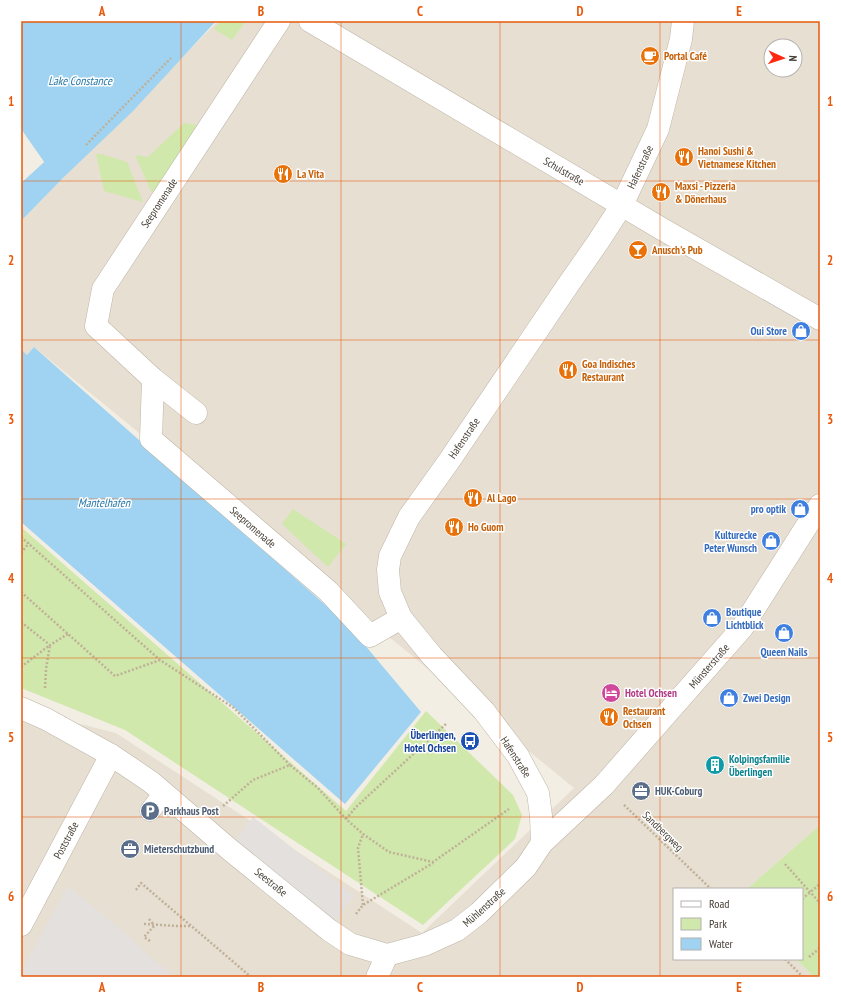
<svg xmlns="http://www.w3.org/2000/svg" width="841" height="998" viewBox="0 0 841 998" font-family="'PT Sans Narrow',sans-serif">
  <rect width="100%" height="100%" fill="#f3eee4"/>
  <path fill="#e7dfd2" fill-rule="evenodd" d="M 218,21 L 820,21 L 820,825 L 747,889 L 674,889 L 674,959 L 796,959 L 814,977 L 21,977 L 21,709 L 116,733 L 422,933 L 574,788 L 34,347 L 27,355 L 21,349 L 21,221 ZM 771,46 L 795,46 L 795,70 L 771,70 Z"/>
  <g fill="#d0e8ac">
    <polygon points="221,21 246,21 232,40 214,29"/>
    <polygon points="184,123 203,126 152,193 135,155 148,157"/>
    <polygon points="96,154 101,154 127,162 143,202 104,191"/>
    <polygon points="293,509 346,544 328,567 282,524"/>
    <polygon points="21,527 346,811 426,711 513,795 522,815 515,839 423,925 125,730 21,688"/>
    <polygon points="820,825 820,977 814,977 796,959 802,959 802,889 747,889"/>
  </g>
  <g fill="#e3e0dd">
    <polygon points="253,817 354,896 329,930 229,849"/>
    <polygon points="68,886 132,939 142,950 175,977 21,977 21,972"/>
  </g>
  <g fill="#9fd3f1">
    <polygon points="21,21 216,21 133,111 64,177 21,221 21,183 44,162 21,129"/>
    <polygon points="34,347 348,625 421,712 345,804 21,522 21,349 27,355"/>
  </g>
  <polygon fill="#f3eee4" points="21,129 44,162 21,183 21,180 41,162 21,133"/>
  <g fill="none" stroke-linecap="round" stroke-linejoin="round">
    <defs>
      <polyline id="service" points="150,811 164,793"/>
      <g id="pedestrian">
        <polyline points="310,21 662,229 820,319"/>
        <polyline points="153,379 151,439 328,591 370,636 401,618"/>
        <polyline points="196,413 153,379 96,326 103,289 279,21"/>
        <polyline points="542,843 604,785 742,628 820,505"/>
      </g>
      <g id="minor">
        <polyline points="21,708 46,719 111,755 151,782 229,849 329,930 350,944 387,955 424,945 457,930 479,913 526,867 542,843 541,816 538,793 518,756 484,711 432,656 401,618 390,592 388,570 390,556 409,517 449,461 568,285 598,242 622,205 658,129 681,39 683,21"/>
        <polyline points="21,925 111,755"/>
      </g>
      <polyline id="tertiary" points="377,977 387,955"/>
    </defs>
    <use href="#service" stroke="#beb5a7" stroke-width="21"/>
    <use href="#pedestrian" stroke="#beb5a7" stroke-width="23"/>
    <use href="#minor" stroke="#beb5a7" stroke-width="23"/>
    <use href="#tertiary" stroke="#beb5a7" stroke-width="23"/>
    <g stroke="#c0b098" stroke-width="2.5" stroke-dasharray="2 2" stroke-linecap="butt">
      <polyline points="86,145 171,58"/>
      <polyline points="21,537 160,660 234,708 290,765"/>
      <polyline points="21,553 29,543"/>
      <polyline points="21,592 115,676 160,660"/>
      <polyline points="21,622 50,645 68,634"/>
      <polyline points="21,667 50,645"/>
      <polyline points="45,688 46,669 50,645"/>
      <polyline points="624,805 711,889"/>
      <polyline points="223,806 253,780 290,765 318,788 346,819 363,834 389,852 433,862 509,809"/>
      <polyline points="346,819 356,807 447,723"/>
      <polyline points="785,864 820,903"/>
      <polyline points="136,890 141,883 251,977"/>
      <polyline points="802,899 820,884"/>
      <polyline points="363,905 358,848 363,834"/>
      <polyline points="356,914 363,905 433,863"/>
      <polyline points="149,919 154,925"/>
      <polyline points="144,924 178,926 191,926"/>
      <polyline points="150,941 144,937 154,926"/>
      <polyline points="809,957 820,948"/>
      <polyline points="785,959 803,977"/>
    </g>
    <use href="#service" stroke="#fff" stroke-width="20"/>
    <use href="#pedestrian" stroke="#fff" stroke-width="22"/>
    <use href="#minor" stroke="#fff" stroke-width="22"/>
    <use href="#tertiary" stroke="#fff" stroke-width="22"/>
  </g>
  <path fill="none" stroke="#e8590c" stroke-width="1" stroke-opacity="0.55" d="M 181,21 L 181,977M 341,21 L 341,977M 500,21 L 500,977M 660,21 L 660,977M 21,181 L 820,181M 21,340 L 820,340M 21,499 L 820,499M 21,658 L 820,658M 21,817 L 820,817"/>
  <defs>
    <symbol id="cafe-disc" viewBox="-11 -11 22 22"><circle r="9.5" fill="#e8710a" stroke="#fff"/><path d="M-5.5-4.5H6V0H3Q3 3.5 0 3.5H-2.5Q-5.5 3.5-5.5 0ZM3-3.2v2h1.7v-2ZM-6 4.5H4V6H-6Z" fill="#fff"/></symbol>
    <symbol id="restaurant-disc" viewBox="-11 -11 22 22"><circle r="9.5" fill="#e8710a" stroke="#fff"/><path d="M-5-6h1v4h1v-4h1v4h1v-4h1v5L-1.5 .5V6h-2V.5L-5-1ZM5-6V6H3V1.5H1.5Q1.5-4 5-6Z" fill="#fff"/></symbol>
    <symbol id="bar-disc" viewBox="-11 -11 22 22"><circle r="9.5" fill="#e8710a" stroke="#fff"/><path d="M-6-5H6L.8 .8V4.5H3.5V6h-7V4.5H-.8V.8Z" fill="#fff"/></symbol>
    <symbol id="shop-disc" viewBox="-11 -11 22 22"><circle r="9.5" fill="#3f7fe0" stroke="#fff"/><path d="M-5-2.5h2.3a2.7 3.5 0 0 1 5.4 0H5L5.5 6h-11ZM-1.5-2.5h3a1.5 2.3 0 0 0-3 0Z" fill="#fff"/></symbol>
    <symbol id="hotel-disc" viewBox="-11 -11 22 22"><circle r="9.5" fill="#d1479c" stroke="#fff"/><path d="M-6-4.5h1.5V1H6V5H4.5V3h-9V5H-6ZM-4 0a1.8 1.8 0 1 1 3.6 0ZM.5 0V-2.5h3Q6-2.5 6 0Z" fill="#fff"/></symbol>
    <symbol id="bus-disc" viewBox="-11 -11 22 22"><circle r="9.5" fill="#1a4fb4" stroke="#fff"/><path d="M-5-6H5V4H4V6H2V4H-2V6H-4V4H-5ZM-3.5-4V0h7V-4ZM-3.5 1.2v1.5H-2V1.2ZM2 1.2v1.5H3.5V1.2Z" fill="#fff"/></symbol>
    <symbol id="building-disc" viewBox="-11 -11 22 22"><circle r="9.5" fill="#0f9aa8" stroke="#fff"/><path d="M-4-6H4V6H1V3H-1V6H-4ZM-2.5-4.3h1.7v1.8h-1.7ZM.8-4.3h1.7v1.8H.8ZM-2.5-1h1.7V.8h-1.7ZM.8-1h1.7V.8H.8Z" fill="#fff"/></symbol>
    <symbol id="office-disc" viewBox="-11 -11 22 22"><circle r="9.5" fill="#5c6f8a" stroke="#fff"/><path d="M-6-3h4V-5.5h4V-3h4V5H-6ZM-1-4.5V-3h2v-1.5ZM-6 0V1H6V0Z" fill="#fff"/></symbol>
    <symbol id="parking-disc" viewBox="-11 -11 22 22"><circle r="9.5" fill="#5c6f8a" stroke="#fff"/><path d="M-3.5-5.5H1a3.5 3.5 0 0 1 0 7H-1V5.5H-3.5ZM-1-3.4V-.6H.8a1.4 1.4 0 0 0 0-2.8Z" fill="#fff"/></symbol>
  </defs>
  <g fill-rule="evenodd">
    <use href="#cafe-disc" x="639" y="45" width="22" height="22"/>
    <use href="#restaurant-disc" x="673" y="146" width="22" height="22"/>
    <use href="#restaurant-disc" x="272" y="163" width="22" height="22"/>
    <use href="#restaurant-disc" x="650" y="181" width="22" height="22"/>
    <use href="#bar-disc" x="627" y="239" width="22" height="22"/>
    <use href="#shop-disc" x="790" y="320" width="22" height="22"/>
    <use href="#restaurant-disc" x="557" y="359" width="22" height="22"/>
    <use href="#restaurant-disc" x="462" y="487" width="22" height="22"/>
    <use href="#shop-disc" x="789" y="498" width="22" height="22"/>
    <use href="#restaurant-disc" x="443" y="516" width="22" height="22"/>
    <use href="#shop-disc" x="760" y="530" width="22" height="22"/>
    <use href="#shop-disc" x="701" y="607" width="22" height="22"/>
    <use href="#shop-disc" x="773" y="622" width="22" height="22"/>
    <use href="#hotel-disc" x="600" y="682" width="22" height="22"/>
    <use href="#shop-disc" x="718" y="687" width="22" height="22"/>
    <use href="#restaurant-disc" x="598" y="706" width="22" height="22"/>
    <use href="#bus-disc" x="459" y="730" width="22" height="22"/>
    <use href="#building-disc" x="704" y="754" width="22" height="22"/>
    <use href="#office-disc" x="630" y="780" width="22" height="22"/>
    <use href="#parking-disc" x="139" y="800" width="22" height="22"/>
    <use href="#office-disc" x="119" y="838" width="22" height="22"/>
  </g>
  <g text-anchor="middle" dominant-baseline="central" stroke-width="3" stroke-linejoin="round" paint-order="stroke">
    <g font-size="11" font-weight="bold" fill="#c56008" stroke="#fff" text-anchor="start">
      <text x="664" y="56">Portal Café</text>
      <text x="698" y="151">Hanoi Sushi &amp;<tspan x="698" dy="13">Vietnamese Kitchen</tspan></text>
      <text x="297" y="174">La Vita</text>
      <text x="675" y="186">Maxsi - Pizzeria<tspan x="675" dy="13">&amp; Dönerhaus</tspan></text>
      <text x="652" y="250">Anusch's Pub</text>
      <text x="582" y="364">Goa Indisches<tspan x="582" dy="13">Restaurant</tspan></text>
      <text x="487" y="498">Al Lago</text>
      <text x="468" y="527">Ho Guom</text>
      <text x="623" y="711">Restaurant<tspan x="623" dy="13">Ochsen</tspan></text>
    </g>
    <g font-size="11" fill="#453e34" stroke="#fff">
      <text transform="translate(640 167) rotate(-65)">Hafenstraße</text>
      <text transform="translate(564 171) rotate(30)">Schulstraße</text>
      <text transform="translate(159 203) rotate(-57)">Seepromenade</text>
      <text transform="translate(464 438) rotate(-56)">Hafenstraße</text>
      <text transform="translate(253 527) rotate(41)">Seepromenade</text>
      <text transform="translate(709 666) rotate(-49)">Münsterstraße</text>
      <text transform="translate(516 757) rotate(57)">Hafenstraße</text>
      <text transform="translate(663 831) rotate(44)">Sandbergweg</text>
      <text transform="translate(66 840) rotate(-62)">Poststraße</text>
      <text transform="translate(271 882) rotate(39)">Seestraße</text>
      <text transform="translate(484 907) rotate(-42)">Mühlenstraße</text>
    </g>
    <g font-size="11" font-weight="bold" fill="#366cbe" stroke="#fff" text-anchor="end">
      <text x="787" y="331">Oui Store</text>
      <text x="786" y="509">pro optik</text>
      <text x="757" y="535">Kulturecke<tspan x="757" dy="13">Peter Wunsch</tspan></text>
      <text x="726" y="612" text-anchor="start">Boutique<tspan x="726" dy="13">Lichtblick</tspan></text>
      <text x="784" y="652" text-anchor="middle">Queen Nails</text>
      <text x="743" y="698" text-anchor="start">Zwei Design</text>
    </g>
    <g font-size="11" font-weight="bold" fill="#b23c85" stroke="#fff" text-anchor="start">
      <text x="625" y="693">Hotel Ochsen</text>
    </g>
    <g font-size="11" font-weight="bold" fill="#164399" stroke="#fff" text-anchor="end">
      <text x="456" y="735">Überlingen,<tspan x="456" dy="13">Hotel Ochsen</tspan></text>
    </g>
    <g font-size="11" font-weight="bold" fill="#0d838f" stroke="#fff" text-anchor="start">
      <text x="729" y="759">Kolpingsfamilie<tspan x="729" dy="13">Überlingen</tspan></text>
    </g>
    <g font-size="11" font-weight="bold" fill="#4e5e75" stroke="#fff" text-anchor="start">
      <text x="655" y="791">HUK-Coburg</text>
      <text x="164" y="811">Parkhaus Post</text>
      <text x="144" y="849">Mieterschutzbund</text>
    </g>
    <g font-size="12" font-style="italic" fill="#2b7aaa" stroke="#fff">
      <text x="80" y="80">Lake Constance</text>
      <text x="104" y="502">Mantelhafen</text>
    </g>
  </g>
  <rect width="841" height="998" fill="none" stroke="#ffffff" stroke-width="44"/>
  <rect x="673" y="888" width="130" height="72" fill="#ffffff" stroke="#b5b2ae"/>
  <rect x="681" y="901" width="20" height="6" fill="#ffffff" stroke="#b5b2ae"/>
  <text x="709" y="908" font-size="12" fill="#453e34">Road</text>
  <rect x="681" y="918" width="20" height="12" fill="#d0e8ac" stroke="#b5b2ae"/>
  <text x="709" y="928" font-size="12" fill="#453e34">Park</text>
  <rect x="681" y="938" width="20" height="12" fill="#9fd3f1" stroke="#b5b2ae"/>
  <text x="709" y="948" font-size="12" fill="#453e34">Water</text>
  <g transform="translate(783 58) rotate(93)"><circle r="19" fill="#ffffff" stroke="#b5b2ae"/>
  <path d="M0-3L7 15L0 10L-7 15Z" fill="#fe2910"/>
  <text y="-6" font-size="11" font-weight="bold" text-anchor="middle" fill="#453e34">N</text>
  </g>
  <rect x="22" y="22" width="797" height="954" fill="none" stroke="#e8590c" stroke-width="1.5"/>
  <g font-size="13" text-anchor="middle" font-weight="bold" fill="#e8590c">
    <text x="102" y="16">A</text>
    <text x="261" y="16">B</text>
    <text x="420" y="16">C</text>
    <text x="580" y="16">D</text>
    <text x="739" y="16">E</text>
    <text x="11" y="106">1</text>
    <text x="830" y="106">1</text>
    <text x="11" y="265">2</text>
    <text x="830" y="265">2</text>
    <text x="11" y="424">3</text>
    <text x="830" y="424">3</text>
    <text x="11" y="583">4</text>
    <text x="830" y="583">4</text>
    <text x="11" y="742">5</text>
    <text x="830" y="742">5</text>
    <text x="11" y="901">6</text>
    <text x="830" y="901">6</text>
    <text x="102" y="992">A</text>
    <text x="261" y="992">B</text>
    <text x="420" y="992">C</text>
    <text x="580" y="992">D</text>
    <text x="739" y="992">E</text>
  </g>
</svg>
